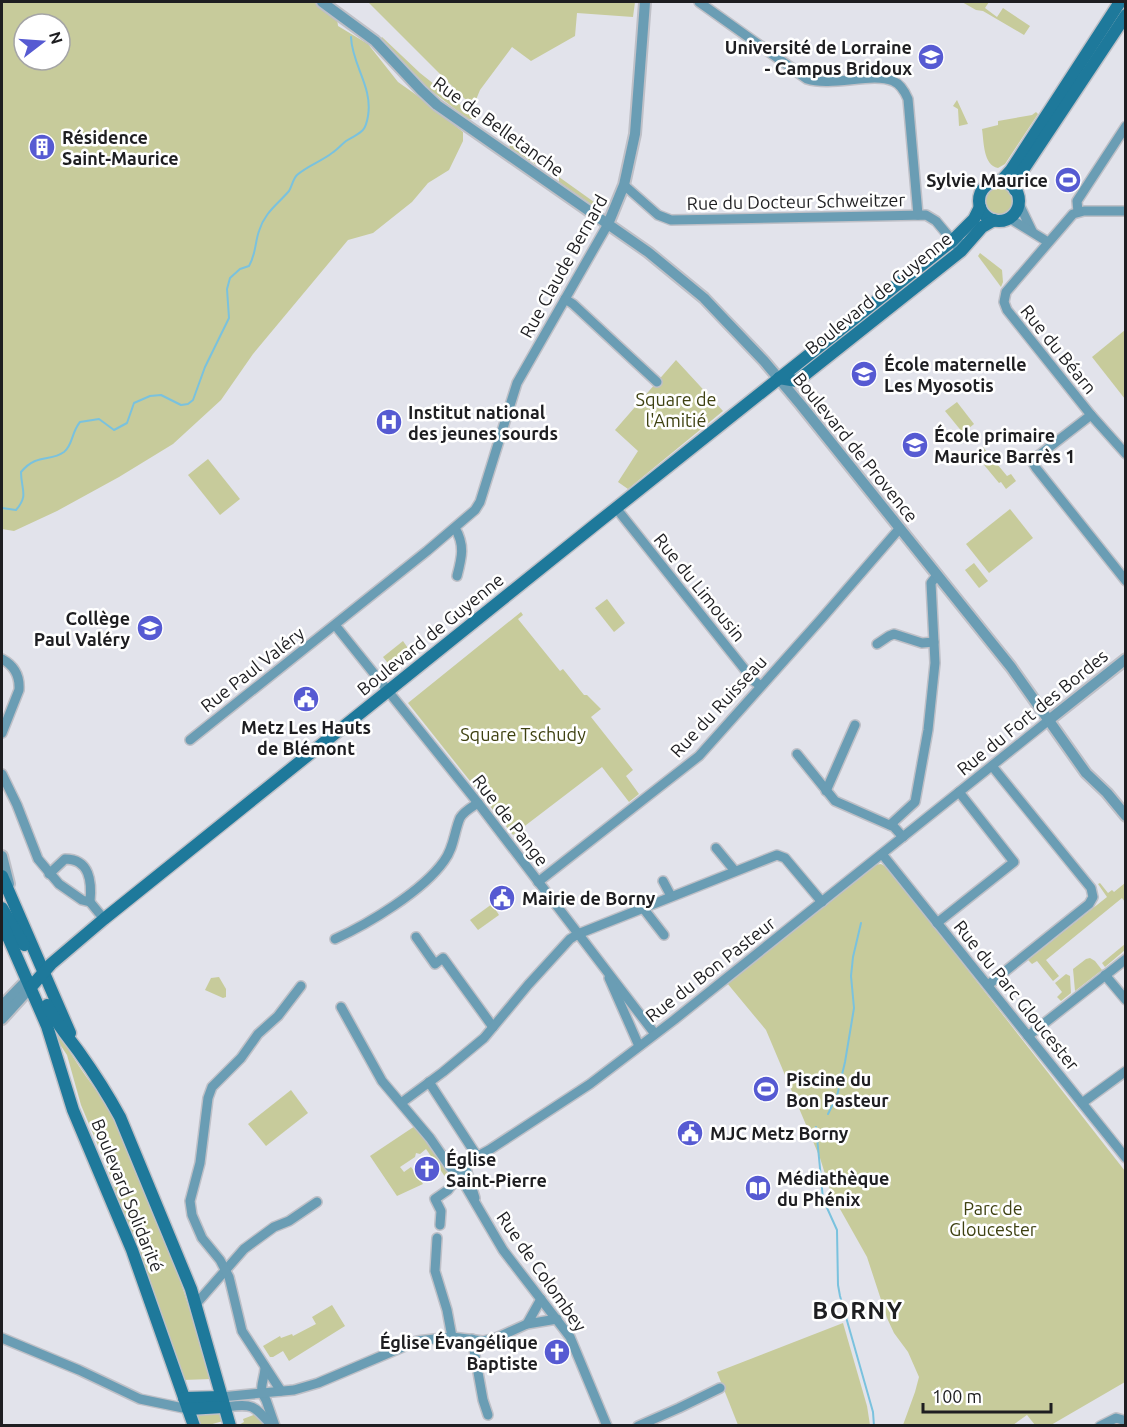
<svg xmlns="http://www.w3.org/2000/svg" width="1127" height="1427" viewBox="0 0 1127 1427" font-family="Ubuntu,sans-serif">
  <rect width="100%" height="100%" fill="#e2e3eb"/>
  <g fill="#c7cb9b" fill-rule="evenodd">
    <path d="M 2,2 L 322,2 L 336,11 L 338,26 L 368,44 L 398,82 L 415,94 L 463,132 L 463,141 L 449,170 L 428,183 L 412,202 L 373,233 L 348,240 L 253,354 L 221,400 L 173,444 L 119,477 L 57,511 L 14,531 L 2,529 ZM 24,24 L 60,24 L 60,60 L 24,60 Z"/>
    <polygon points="368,2 635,2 633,17 577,13 575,36 531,61 512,47 480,90 473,107"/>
    <polygon points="962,2 989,2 985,8 997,17 1003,8 1030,26 1024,35 983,11 976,10"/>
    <polygon points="382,37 420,73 473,115 472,119 468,119 429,89 381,38"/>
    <polygon points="957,100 968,124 959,126 958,109 953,106"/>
    <path d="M 1036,112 L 1038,114 L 1005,164 L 998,168 C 983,165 984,142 982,129 L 998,125 L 998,121 L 1032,115 Z"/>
    <polygon points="512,142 540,162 538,166 510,148 509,145"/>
    <polygon points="559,177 594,202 592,205 559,182"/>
    <circle cx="999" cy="201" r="14"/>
    <polygon points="980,253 1002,270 1003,282 1001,287 978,256"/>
    <polygon points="1125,330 1125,399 1092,357"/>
    <polygon points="676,360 723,411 628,489 618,482 638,451 615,430"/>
    <polygon points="957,402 974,424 963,433 945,411"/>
    <polygon points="983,447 1007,476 1011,474 1016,481 1006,489 1001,482 999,483 975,454"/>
    <polygon points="208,459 240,499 220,515 188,475"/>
    <polygon points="1010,509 1033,538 989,573 966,544"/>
    <polygon points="974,563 988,581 979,588 965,570"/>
    <polygon points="607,599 625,623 614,632 595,608"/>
    <polygon points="521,612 523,615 518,619 560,671 563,669 584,695 587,695 601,709 591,717 633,770 626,776 639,794 629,802 602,767 513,835 408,703"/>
    <polygon points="403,641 410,651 391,667 383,657"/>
    <polygon points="881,864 888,868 1125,1171 1125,1382 1051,1425 1035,1425 1027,1415 1013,1425 903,1425 915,1392 919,1377 908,1352 894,1333 887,1318 867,1257 831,1193 820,1158 766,1030 727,983 874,865"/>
    <polygon points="1100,883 1108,893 1112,890 1114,892 1125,883 1125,902 1122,898 1046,960 1059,976 1053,981 1037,961 1032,964 1028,960 1107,897 1098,884"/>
    <polygon points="492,904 499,915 478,930 470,920"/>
    <polygon points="1125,944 1125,950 1105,967 1102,963"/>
    <polygon points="1090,958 1095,961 1102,970 1075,991 1073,969 1086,959"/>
    <polygon points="1066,974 1070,976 1071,993 1061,1001 1057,997 1062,992 1055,983"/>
    <polygon points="219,977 226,989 226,997 223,998 205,990 211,978"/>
    <path d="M 52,1023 L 53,1023 C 61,1036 68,1050 77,1063 C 89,1082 104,1099 115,1120 C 156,1202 185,1291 211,1379 L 183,1380 L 107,1167 L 81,1105 L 67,1055 L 59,1043 Z"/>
    <polygon points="291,1090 308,1113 266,1146 248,1124"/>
    <polygon points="415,1126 452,1177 448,1181 426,1149 420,1154 416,1153 415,1157 400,1167 404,1172 411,1167 423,1184 397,1196 370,1156"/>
    <polygon points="332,1305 345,1326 289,1361 283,1351 273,1357 270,1357 263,1346 280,1336 281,1338 292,1334 293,1336 316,1324 312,1317"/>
    <polygon points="843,1323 867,1406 870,1425 738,1425 717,1372"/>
    <polygon points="218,1412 223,1421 209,1425 199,1425 196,1414"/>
    <polygon points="256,1414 266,1426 237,1426 244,1422 243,1419"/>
  </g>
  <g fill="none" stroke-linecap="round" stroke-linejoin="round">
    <g stroke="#7ac2de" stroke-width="2">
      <path d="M 2,508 L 16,510 C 29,495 21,490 21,472 C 37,453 50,462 64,452 C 73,445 71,433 80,422 L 99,419 L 114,430 L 127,423 L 134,403 L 150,396 L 161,395 L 181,405 L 188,404 L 193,400 L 205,367 L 229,318 L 227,289 L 230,278 L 240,269 L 249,266 C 256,254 255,242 259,231 C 265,212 277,205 289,191 C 292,186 293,179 297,175 C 307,166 322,161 332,153 C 337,150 341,145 346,141 C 360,132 365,134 368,116 C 373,87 352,65 351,37"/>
      <polyline points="828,1114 837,1096 845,1062 854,1008 851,976 853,957 861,923"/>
      <polyline points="816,1127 823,1199 837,1230 838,1285 840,1296 873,1412 874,1426"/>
    </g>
    <defs>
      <g id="minor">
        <path d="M 699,2 L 807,79 C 832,87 873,72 893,81 C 901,84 905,92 908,99 L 918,215"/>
        <polyline points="624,185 658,215 671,220 926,215 936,221 956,245 968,243"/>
        <polyline points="1019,204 1032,231"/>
        <polyline points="1126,211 1084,211 1073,214 1006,292 1004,302 1007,310 1091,415 1126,454"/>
        <polyline points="1078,212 1077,201 1126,126"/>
        <polyline points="1009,218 1048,242"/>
        <polyline points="565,299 573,304 657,382"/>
        <polyline points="1091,415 1038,456 1033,463 1036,468 1126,581"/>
        <polyline points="616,508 754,681 761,686"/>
        <path d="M 455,528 C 465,545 462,557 457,576"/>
        <polyline points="335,625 478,803 655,1034"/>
        <polyline points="877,644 889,636 894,634 922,643 934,642"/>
        <path d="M 2,659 C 15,666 20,676 19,690 L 2,733"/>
        <polyline points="190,740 427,551 475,510 480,502 517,383 608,224"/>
        <polyline points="797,754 835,801 894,827 903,837"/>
        <polyline points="2,774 17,805 38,859 59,884 82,900 90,902 104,919"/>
        <polyline points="826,791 855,725"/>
        <polyline points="890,825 915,802 928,730 935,663 931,583 937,575"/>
        <polyline points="716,848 735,871"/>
        <polyline points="882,854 1126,1158"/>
        <path d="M 49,874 L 65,859 C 90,859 92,882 90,902"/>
        <polyline points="663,881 671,896"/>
        <polyline points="538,882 699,756 823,617 900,528"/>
        <polyline points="643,908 664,935"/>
        <polyline points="937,923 1014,862 959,792"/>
        <polyline points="416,937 435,964 443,958 493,1027"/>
        <path d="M 335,939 C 368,924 423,891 444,861 C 454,848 454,832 460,818 C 464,811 472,807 478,803"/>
        <polyline points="1105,975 1126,1000"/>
        <polyline points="609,978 639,1046"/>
        <polyline points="988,985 1089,904 1093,897 1091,888 992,766"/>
        <polyline points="341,1007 382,1081 430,1138 450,1167 459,1175 503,1250 570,1337 607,1426"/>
        <polyline points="1028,1036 1126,959"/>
        <polyline points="429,1082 477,1156"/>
        <polyline points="401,1103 443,1072 484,1038 528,985 570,939 578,934 777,855 785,858 822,902"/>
        <polyline points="1082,1103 1126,1071"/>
        <polyline points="467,1172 475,1198"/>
        <polyline points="459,1175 463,1164 489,1150 590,1084 674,1020 1049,720"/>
        <polyline points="440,1225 441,1211 435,1199 448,1190 459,1175 467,1172"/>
        <polyline points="437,1238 435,1271 447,1310 452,1337"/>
        <polyline points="196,1304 244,1249 274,1227 289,1221 317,1202"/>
        <polyline points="527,1324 541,1299"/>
        <polyline points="2,1338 79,1370 140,1399 188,1409"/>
        <polyline points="472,1339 483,1400 488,1415"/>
        <polyline points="281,1391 242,1331 229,1277 220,1260 202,1238 192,1215 190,1201 200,1163 208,1098 212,1087 241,1058 258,1034 278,1016 301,986"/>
        <polyline points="262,1393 266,1400 275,1426"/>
        <path d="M 262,1393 C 260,1385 265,1377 265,1367"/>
        <polyline points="221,1397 294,1390 318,1383 417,1341 452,1337 483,1341 496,1338 527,1324 557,1319"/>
        <path d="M 223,1407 C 253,1404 252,1403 272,1426"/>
        <polyline points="638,1426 679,1408 720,1388"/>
        <polyline points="1100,1426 1116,1418 1126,1421"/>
      </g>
      <g id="tertiary">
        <polyline points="322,2 375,41 421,90 437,105 648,252 704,298 721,316 764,361 801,405 1011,667 1086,773 1107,793 1126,816"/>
        <polyline points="608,224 624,185 635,134 645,2"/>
        <polyline points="1049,720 1126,659"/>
        <polyline points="2,856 9,884"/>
        <polyline points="2,1006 28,979"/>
        <polyline points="2,1019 31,987"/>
      </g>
      <g id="secondary">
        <polyline points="1001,181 1011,170 1120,2"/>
        <circle cx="999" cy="201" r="20"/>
        <polyline points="1015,190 1019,176 1126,15"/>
        <polyline points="779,378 797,381 961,251 982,227 994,220"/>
        <polyline points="2,876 70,1033"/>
        <polyline points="2,908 24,945"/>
        <polyline points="2,923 47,1026 73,1110 132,1250 194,1426"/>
        <polyline points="31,987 51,964 104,919 596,524 952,241 974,219 980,207"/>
        <path d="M 47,1005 C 56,1023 68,1037 79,1052 C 94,1073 108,1095 120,1117 L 191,1289 L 230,1426"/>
        <polyline points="184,1398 221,1397"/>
        <polyline points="188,1409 223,1407"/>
      </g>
    </defs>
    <use href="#minor" stroke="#bfc0c7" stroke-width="12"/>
    <use href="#tertiary" stroke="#bfc0c7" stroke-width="14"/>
    <use href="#secondary" stroke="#bfc0c7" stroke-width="15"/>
    <use href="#minor" stroke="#6a9db4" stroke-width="9"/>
    <use href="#tertiary" stroke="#6a9db4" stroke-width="10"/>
    <use href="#secondary" stroke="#1e799b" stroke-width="12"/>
  </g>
  <defs>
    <symbol id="university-disc" viewBox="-11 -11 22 22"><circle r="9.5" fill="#565ad2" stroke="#fff"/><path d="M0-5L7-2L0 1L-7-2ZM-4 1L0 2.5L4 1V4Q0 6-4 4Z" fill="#fff"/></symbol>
    <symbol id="building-disc" viewBox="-11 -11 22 22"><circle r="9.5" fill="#565ad2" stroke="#fff"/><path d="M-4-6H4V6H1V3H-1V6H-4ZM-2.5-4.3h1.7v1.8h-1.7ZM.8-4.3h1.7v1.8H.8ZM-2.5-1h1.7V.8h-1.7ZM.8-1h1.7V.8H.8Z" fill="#fff"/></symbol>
    <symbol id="stadium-disc" viewBox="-11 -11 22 22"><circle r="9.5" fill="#565ad2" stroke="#fff"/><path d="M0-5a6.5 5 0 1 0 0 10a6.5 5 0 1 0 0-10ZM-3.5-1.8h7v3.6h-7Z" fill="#fff"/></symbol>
    <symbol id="school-disc" viewBox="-11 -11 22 22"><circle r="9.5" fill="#565ad2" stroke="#fff"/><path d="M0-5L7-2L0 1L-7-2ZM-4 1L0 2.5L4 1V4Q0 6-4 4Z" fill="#fff"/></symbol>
    <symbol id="hospital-disc" viewBox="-11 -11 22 22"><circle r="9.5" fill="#565ad2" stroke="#fff"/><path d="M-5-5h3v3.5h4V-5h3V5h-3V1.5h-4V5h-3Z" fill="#fff"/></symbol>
    <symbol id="civic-disc" viewBox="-11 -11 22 22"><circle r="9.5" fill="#565ad2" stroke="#fff"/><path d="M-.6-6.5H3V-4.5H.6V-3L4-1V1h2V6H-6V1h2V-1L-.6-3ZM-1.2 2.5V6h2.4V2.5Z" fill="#fff"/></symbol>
    <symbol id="church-disc" viewBox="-11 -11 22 22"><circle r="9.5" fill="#565ad2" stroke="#fff"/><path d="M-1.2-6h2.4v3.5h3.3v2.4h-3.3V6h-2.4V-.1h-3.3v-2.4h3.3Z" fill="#fff"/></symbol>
    <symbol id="library-disc" viewBox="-11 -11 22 22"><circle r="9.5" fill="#565ad2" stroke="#fff"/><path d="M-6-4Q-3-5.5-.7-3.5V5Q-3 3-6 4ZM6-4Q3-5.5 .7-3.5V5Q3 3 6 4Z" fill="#fff"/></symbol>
  </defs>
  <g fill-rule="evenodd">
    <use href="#university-disc" x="916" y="42" width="30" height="30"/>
    <use href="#building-disc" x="27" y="132" width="30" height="30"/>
    <use href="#stadium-disc" x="1053" y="165" width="30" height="30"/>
    <use href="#school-disc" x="849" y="359" width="30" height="30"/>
    <use href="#hospital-disc" x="374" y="407" width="30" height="30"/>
    <use href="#school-disc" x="900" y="430" width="30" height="30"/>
    <use href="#school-disc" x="135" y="613" width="30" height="30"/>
    <use href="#civic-disc" x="291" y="684" width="30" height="30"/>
    <use href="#civic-disc" x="487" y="883" width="30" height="30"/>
    <use href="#stadium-disc" x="751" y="1074" width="30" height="30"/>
    <use href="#civic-disc" x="675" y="1118" width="30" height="30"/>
    <use href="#church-disc" x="412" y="1154" width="30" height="30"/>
    <use href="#library-disc" x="743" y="1173" width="30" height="30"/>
    <use href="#church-disc" x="542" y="1337" width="30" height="30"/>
  </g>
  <g text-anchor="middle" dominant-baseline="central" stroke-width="5" stroke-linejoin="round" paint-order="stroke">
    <g font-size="18" font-weight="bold" fill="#1e1e21" stroke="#fff" text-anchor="start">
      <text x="912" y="47" text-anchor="end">Université de Lorraine<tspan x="912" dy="21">- Campus Bridoux</tspan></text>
      <text x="62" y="137">Résidence<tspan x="62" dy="21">Saint-Maurice</tspan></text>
      <text x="1048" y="180" text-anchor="end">Sylvie Maurice</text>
      <text x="884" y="364">École maternelle<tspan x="884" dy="21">Les Myosotis</tspan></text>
      <text x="408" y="412">Institut national<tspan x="408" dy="21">des jeunes sourds</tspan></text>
      <text x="934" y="435">École primaire<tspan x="934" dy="21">Maurice Barrès 1</tspan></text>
      <text x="130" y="618" text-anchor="end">Collège<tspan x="130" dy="21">Paul Valéry</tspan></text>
      <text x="306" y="727" text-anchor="middle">Metz Les Hauts<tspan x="306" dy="21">de Blémont</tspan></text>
      <text x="522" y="898">Mairie de Borny</text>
      <text x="786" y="1079">Piscine du<tspan x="786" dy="21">Bon Pasteur</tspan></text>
      <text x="710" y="1133">MJC Metz Borny</text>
      <text x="446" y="1159">Église<tspan x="446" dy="21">Saint-Pierre</tspan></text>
      <text x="777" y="1178">Médiathèque<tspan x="777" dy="21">du Phénix</tspan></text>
      <text x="538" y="1342" text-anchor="end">Église Évangélique<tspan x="538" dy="21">Baptiste</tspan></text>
    </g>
    <g font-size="18" fill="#1e1e21" stroke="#fff">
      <text transform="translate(499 126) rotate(36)">Rue de Belletanche</text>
      <text transform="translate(796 201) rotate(-1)">Rue du Docteur Schweitzer</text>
      <text transform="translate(563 266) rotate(-61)">Rue Claude Bernard</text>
      <text transform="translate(878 293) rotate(-39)">Boulevard de Guyenne</text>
      <text transform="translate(1059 349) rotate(51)">Rue du Béarn</text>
      <text transform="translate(856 447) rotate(51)">Boulevard de Provence</text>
      <text transform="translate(700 587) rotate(51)">Rue du Limousin</text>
      <text transform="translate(430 634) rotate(-39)">Boulevard de Guyenne</text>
      <text transform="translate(252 669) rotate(-38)">Rue Paul Valéry</text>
      <text transform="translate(718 706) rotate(-47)">Rue du Ruisseau</text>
      <text transform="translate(1032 712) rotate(-39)">Rue du Fort des Bordes</text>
      <text transform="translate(511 820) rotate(52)">Rue de Pange</text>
      <text transform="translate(710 969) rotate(-38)">Rue du Bon Pasteur</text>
      <text transform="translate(1017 995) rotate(51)">Rue du Parc Gloucester</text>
      <text transform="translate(128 1195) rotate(68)">Boulevard Solidarité</text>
      <text transform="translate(542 1271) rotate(55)">Rue de Colombey</text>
    </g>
    <g font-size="18" fill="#3e4111" stroke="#fff">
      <text x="676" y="399">Square de<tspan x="676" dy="21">l'Amitié</tspan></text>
      <text x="523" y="734">Square Tschudy</text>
      <text x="993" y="1208">Parc de<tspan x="993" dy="21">Gloucester</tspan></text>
    </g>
    <g font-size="24" font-weight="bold" letter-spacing="1.5" fill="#1e1e21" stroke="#fff">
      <text x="858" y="1310">BORNY</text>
    </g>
  </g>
  <rect width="1127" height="1427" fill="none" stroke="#1e1e21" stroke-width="6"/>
  <g transform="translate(42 42) rotate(73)"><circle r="28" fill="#ffffff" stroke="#a5a5a6" stroke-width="1.5"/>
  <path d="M0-4.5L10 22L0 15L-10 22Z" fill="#565ad2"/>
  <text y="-9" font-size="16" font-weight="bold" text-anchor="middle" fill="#1e1e21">N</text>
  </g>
  <path d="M923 1403v9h128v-9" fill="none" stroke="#1e1e21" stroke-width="3"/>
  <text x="932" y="1403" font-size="18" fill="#1e1e21" stroke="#ffffff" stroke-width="4.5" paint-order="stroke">100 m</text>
</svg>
